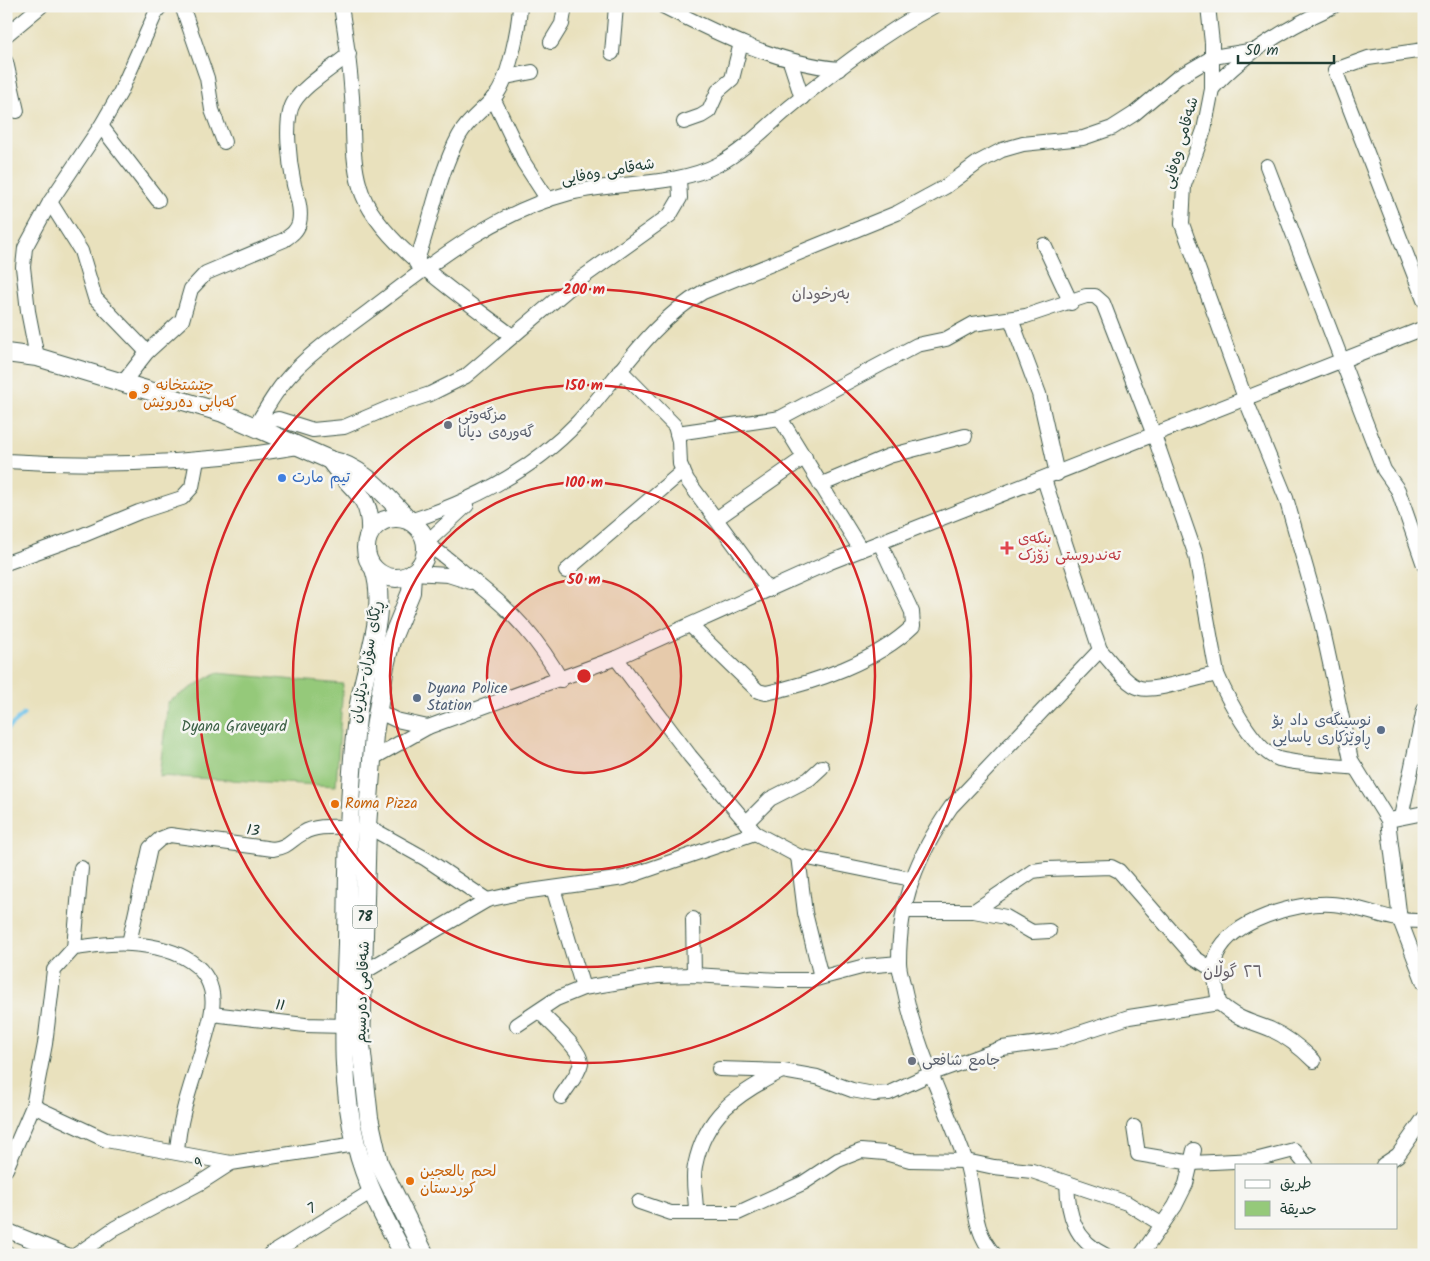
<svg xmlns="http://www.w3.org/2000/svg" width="1430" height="1261" viewBox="0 0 1430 1261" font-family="Kalam,'Playpen Sans Arabic',sans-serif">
  <rect width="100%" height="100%" fill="#f6f6f2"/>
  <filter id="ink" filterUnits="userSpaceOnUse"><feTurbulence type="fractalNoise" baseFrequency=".02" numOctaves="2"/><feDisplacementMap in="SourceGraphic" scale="10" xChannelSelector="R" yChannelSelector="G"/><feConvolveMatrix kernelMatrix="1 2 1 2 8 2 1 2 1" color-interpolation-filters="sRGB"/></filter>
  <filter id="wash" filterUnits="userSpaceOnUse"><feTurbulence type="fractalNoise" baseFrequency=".0096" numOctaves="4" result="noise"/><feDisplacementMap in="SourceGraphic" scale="20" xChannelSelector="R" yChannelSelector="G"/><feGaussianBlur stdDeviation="1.12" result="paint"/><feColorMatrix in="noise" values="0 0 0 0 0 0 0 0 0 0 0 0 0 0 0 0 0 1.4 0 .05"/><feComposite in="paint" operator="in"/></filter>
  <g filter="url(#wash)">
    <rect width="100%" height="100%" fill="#e9e1bd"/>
    <polygon fill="#95c97a" stroke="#5a8357" points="216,673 343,684 336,786 159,776 168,702"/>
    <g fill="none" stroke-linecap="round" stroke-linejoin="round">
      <polyline stroke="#6ec3eb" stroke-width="4" points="6,730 24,714"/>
    </g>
  </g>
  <g filter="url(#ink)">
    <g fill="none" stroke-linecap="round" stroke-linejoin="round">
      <defs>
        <g id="minor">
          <polyline points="182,6 207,78 212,110 224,142"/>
          <path d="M 341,6 C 346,36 350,66 352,97 C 354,126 351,158 360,187 C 375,242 468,301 512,336"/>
          <path d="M 663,6 C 720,35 776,63 839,69"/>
          <polyline points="1208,6 1212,43 1212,89 1204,130 1184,185 1182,224 1245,398 1286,498 1320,617 1351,760 1388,820 1400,920 1424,983"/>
          <polyline points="6,35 41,6"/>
          <polyline points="551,42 562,24 565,6"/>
          <polyline points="1424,50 1368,58 1335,70 1424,300"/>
          <polyline points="612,53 616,6"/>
          <polyline points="790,61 802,98"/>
          <polyline points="6,62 17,111"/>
          <polyline points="506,77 532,72"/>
          <path d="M 1212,89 C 1244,52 1290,26 1334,6"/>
          <polyline points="493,98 524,163 548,200"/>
          <polyline points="684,122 701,116 709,111 718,91 732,79 741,43"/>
          <polyline points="101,126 158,200"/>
          <polyline points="1267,166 1384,470 1398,490 1424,565"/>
          <polyline points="50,202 81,251 95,298 147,352"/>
          <polyline points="1044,245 1071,303"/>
          <path d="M 416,263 C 431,222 438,175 459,136 C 468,119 485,109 497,94 C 509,77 519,27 520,6"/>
          <polyline points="1011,319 1039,394 1057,474"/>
          <polyline points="37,357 28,311 23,267 25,248 50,202 101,126 120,93 157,10 161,6"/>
          <polyline points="620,370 675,426 679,441 680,464 687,480 768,590"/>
          <path d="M 122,384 L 147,352 L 182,320 L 191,289 L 206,273 L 284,240 C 291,235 297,231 299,223 C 302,210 297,197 294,185 C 290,166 283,119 294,102 C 304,85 333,68 349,54"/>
          <polyline points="780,418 861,550"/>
          <path d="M 255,427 C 267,407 278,387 295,370 C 317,347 344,330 369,311 C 431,264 493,213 570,193 C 618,181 676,187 719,164 C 745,150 767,126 790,107 C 836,70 882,34 934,6"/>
          <polyline points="260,430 269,421 278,419 313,430 344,427 391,407 430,394 466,376 579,280 670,215 680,198 679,178"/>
          <path d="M 677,433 L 780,418 L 917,345 L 946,339 L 973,324 L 1026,316 L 1086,296 L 1095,296 L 1103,303 L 1154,435 L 1196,556 L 1217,674 C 1226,696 1255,752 1279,759 C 1303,765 1331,765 1356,768"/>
          <path d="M 6,461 C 104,467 202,463 298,447"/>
          <polyline points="820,485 889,456 965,436"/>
          <polyline points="716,519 805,457"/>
          <path d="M 410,521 C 472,501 533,470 578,422 C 619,377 649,323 703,292 L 897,213 L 945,187 L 979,162 L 1002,150 L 1023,144 L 1083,138 L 1112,128 L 1134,114 L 1177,78 L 1213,57 L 1255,50"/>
          <polyline points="426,543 467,505"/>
          <path d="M 426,544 C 447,556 462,572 481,587 C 515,614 540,642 561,680"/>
          <polyline points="6,563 81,536 139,512 182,498 192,487 197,460"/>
          <polyline points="566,571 683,471"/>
          <polyline points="413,573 448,575 470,582"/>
          <path d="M 691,626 L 758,691 L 766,693 C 814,683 877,661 913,626 L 912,612 L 880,543"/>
          <path d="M 1100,650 C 1111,661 1125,684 1140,688 C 1155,692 1200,677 1217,674"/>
          <polyline points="616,658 690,756 755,833 798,856 911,879"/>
          <polyline points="377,711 396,720 428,727"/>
          <polyline points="373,758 428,727 616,658 830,562 1424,328"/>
          <polyline points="1401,817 1424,710"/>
          <polyline points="1394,819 1424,813"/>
          <polyline points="746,823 770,799 809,779 822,767"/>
          <polyline points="367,826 426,859 487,900"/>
          <polyline points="798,856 805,913 821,977"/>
          <polyline points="553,888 583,988"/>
          <polyline points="904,911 974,911 1033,871 1047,869 1111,867 1119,871 1195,958 1215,971"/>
          <polyline points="974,911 1006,917 1032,932 1049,931"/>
          <polyline points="693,919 694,975"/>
          <path d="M 129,943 L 150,848 L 160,839 L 170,835 L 273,849 C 289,847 290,840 303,833 C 316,825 335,827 349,827"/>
          <polyline points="74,948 81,868"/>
          <polyline points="364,972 487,900 523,892 624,878 755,833"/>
          <path d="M 539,1011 C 548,1021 582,1050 581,1063 C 579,1074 567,1087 561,1097"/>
          <polyline points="212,1014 305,1025 345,1026"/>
          <polyline points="517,1025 556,999 583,988 657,976 694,975 779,980 812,980 865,966 899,963"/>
          <path d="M 1314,1061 C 1301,1048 1288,1037 1270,1029 C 1247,1020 1239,1020 1219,1003 C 1217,988 1211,968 1217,954 C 1232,920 1297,902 1331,904 C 1353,905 1376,915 1397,919 C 1406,921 1415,921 1424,921"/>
          <polyline points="719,1069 783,1071 817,1077 852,1090 874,1094 889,1093 930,1074 1002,1048 1055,1041 1129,1017 1219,1003"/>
          <polyline points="33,1106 106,1140 231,1163"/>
          <polyline points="1134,1127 1138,1154 1192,1163 1255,1160 1294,1150 1306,1165"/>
          <polyline points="1383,1165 1398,1155 1424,1118"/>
          <path d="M 6,1169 L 33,1106 L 45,1044 L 54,970 L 74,948 C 92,946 113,942 131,944 C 173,947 222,964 211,1016 C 201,1063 180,1104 177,1152"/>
          <path d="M 1067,1183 C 1068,1214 1074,1240 1105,1255"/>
          <polyline points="639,1202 671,1213 738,1213 803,1183 838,1160 861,1151 885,1153 910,1160 966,1161 994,1167 1032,1171 1127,1203 1161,1224"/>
          <path d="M 696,1212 C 696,1198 692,1180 695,1166 C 705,1115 737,1094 780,1072"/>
          <polyline points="6,1230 67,1255"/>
          <polyline points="6,1252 7,1255"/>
          <polyline points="76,1255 115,1228 200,1183 231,1163 356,1144"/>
          <polyline points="269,1255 372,1191"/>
          <path d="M 995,1255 C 969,1228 977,1192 965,1159 C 945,1103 917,1050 905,992 C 903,982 899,971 899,962 C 899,901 917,856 951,807 L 1100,650 L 1044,479"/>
          <polyline points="1141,1255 1175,1206 1186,1184 1194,1150"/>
        </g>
        <g id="major">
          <path d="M 6,353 L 37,357 L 223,413 L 330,460 C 363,466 386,496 409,520"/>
          <path d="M 330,460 C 348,488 372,493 370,532"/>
          <circle cx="396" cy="548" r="30"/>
          <path d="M 374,569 C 389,613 362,671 357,718 C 348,793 348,869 347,944 C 345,1010 339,1079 356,1144 C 365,1183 385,1220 404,1255"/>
          <polyline points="412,573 411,592 391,641 385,666 374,734 367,826 361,1045 369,1118 379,1163 425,1255"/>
        </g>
      </defs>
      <use href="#minor" stroke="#3d5649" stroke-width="16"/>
      <use href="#major" stroke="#3d5649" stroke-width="20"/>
      <use href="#minor" stroke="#fff" stroke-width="14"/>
      <use href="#major" stroke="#fff" stroke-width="18"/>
    </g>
  </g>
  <circle cx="584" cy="676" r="97" fill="#d62828" fill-opacity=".12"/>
  <g fill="none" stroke="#d62828" stroke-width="2.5">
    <circle cx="584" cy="676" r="97"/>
    <circle cx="584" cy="676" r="194"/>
    <circle cx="584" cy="676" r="291"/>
    <circle cx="584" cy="676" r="387"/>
  </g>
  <g fill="#e8710a" stroke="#f6f6f2" stroke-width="2">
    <circle cx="133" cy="395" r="5"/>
    <circle cx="335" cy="804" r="5"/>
    <circle cx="410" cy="1181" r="5"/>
  </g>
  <g fill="#6b7280" stroke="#f6f6f2" stroke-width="2">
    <circle cx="448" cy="425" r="5"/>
    <circle cx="912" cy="1061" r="5"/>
  </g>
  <circle fill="#3f7fe0" stroke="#f6f6f2" stroke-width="2" cx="282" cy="478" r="5"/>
  <path fill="#e0444e" stroke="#f6f6f2" stroke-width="2" d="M1004.5 540.5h5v5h5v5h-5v5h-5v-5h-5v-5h5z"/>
  <g fill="#5c6f8a" stroke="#f6f6f2" stroke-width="2">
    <circle cx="417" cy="698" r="5"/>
    <circle cx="1381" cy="730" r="5"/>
  </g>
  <g text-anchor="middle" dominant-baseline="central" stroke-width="5" stroke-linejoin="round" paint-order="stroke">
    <rect fill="#f6f6f2" stroke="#60746d" stroke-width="1" x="352.5" y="905.5" width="25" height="23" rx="4"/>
    <g font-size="14" font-weight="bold" fill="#1f3d34">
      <text x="365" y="917">78</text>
    </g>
    <g font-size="15" fill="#1f3d34" stroke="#f6f6f2">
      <text transform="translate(1181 143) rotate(-74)">شەقامی وەفایی</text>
      <text transform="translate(608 172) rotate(-10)">شەقامی وەفایی</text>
      <text transform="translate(367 662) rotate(-80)">ڕێگای سۆران-دێلزیان</text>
      <text transform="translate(253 831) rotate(7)">13</text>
      <text transform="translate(363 992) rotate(-88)">شەقامی دەرسیم</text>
      <text transform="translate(280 1006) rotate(6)">11</text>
      <text transform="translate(199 1164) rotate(-33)">9</text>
      <text transform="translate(312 1209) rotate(-32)">7</text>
    </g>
    <g font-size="15" fill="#c56008" stroke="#f6f6f2" text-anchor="start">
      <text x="143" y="386">چێشتخانە و<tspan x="143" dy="17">کەبابی دەروێش</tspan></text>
      <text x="345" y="804">Roma Pizza</text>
      <text x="420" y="1172">لحم بالعجین<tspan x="420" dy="17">کوردستان</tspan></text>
    </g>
    <g font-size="15" fill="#5b616d" stroke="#f6f6f2" text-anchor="start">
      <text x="458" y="416">مزگەوتی<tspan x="458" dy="17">گەورەی دیانا</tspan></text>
      <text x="922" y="1061">جامع شافعی</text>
    </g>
    <g font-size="15" fill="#366cbe" stroke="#f6f6f2" text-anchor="start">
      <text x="292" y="478">تیم مارت</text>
    </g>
    <g font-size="15" fill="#be3a42" stroke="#f6f6f2" text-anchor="start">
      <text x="1018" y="539">بنکەی<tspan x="1018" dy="17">تەندروستی زۆزک</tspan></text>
    </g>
    <g font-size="15" fill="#4e5e75" stroke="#f6f6f2" text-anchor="start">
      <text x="427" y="689">Dyana Police<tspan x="427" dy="17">Station</tspan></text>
      <text x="1371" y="721" text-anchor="end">نوسینگەی داد بۆ<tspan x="1371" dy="17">ڕاوێژكاری یاسایی</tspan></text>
    </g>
    <g font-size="15" fill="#3c6046" stroke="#f6f6f2">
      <text x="234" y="727">Dyana Graveyard</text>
    </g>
    <g font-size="16" fill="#67626a" stroke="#f6f6f2">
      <text x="821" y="294">بەرخودان</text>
      <text x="1233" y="972">٢٦ گوڵان</text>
    </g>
  </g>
  <circle cx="584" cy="676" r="8" fill="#d62828" stroke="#f6f6f2" stroke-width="2.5"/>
  <g font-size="15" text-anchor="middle" font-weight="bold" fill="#d62828" stroke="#f6f6f2" stroke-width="5" stroke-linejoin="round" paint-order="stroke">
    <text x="584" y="294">200 m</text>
    <text x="584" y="390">150 m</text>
    <text x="584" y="487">100 m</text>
    <text x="584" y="584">50 m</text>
  </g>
  <rect width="1430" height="1261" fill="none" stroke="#f6f6f2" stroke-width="25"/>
  <rect x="1235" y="1164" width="162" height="65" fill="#f6f6f2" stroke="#a0aca6"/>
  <rect x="1245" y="1180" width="25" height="8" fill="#ffffff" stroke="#a0aca6"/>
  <text x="1280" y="1188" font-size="15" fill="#1f3d34">طريق</text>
  <rect x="1245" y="1201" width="25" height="15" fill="#95c97a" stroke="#a0aca6"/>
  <text x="1280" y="1214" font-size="15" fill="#1f3d34">حديقة</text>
  <path d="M1238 55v8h96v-8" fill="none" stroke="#1f3d34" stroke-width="2.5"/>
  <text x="1245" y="55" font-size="15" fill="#1f3d34" stroke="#f6f6f2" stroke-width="4" paint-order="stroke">50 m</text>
</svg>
